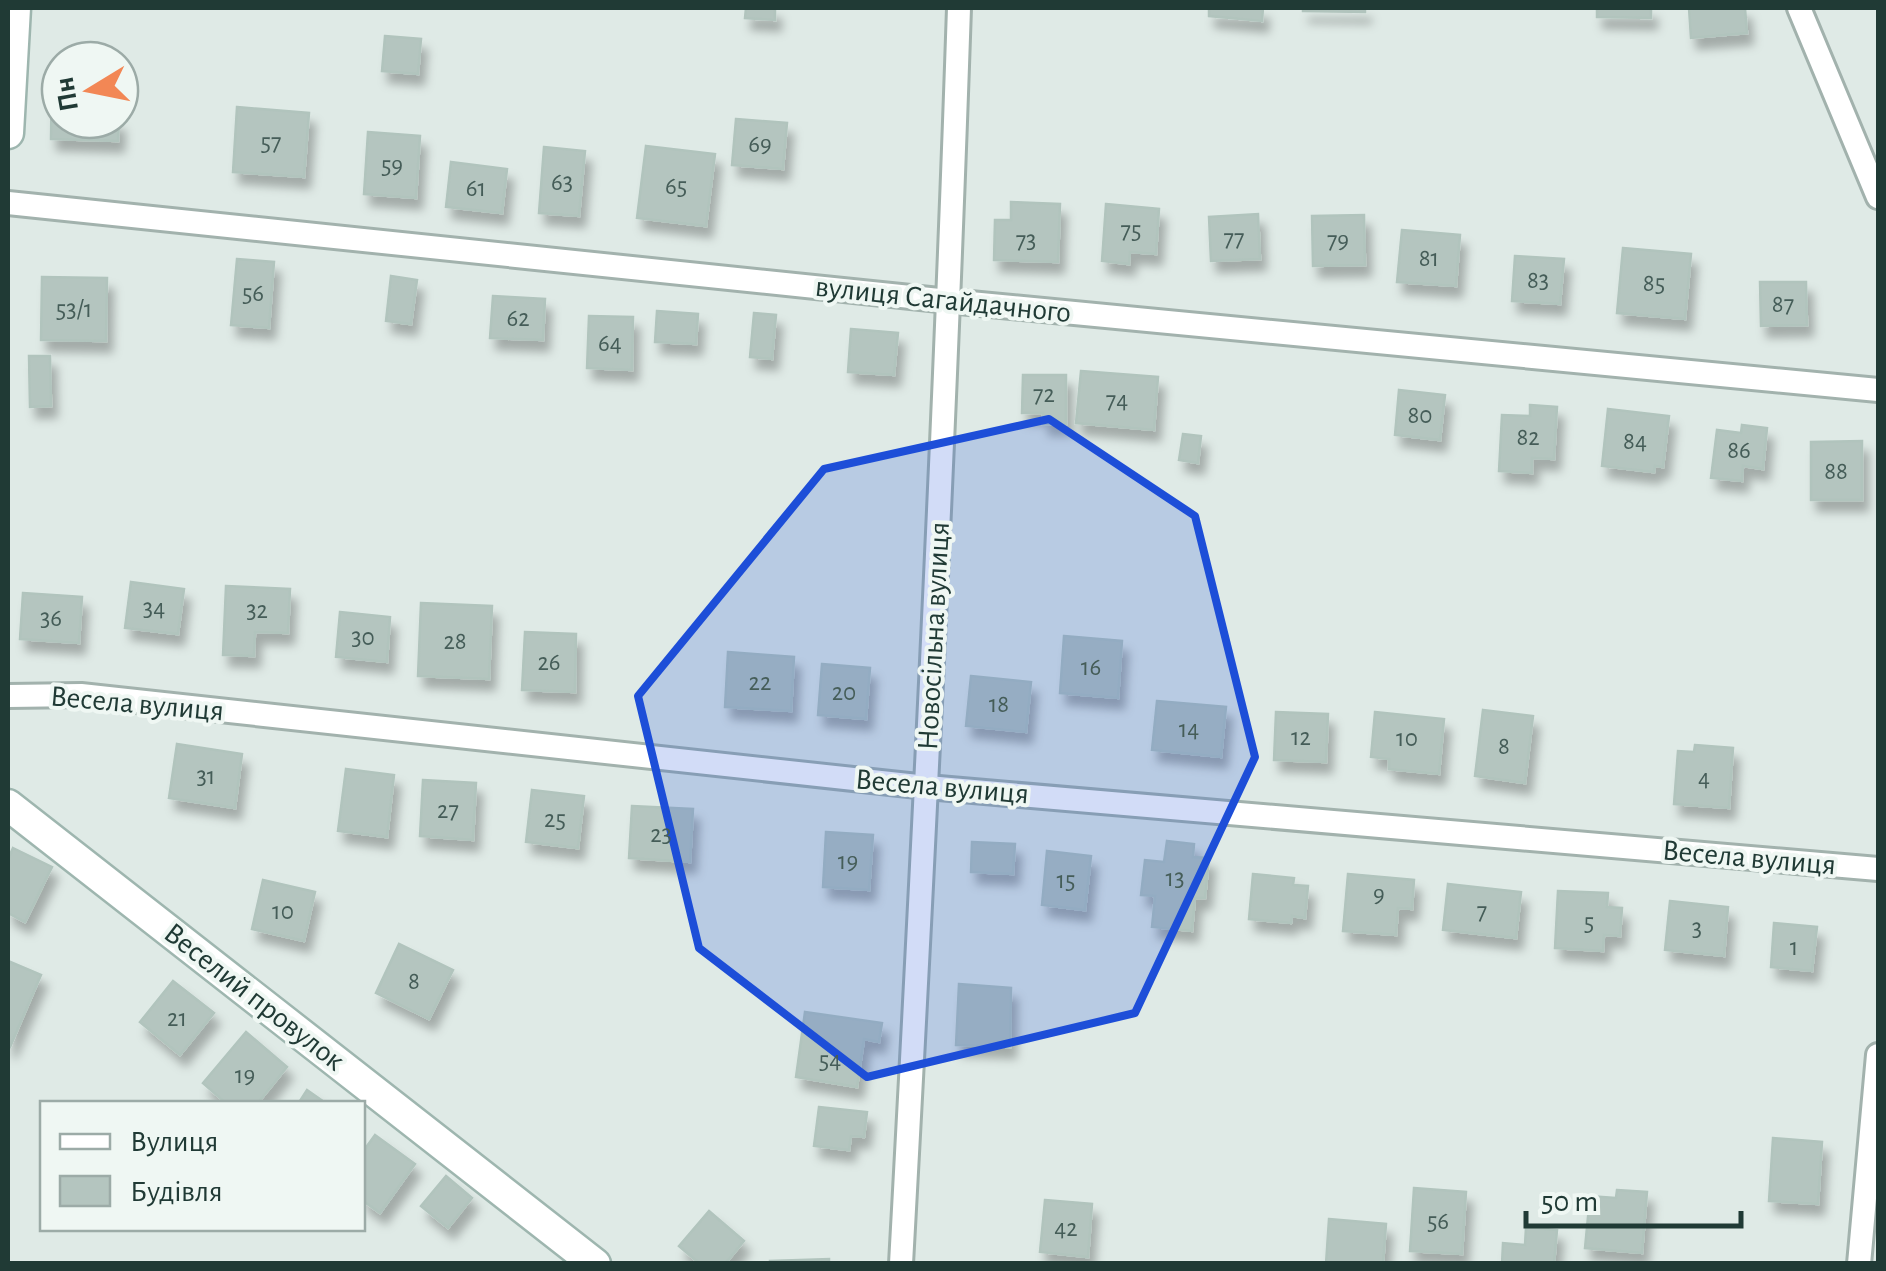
<svg xmlns="http://www.w3.org/2000/svg" width="1886" height="1271" viewBox="0 0 1886 1271" font-family="'Alegreya Sans',sans-serif">
  <defs>
    <filter id="shadow"><feDropShadow dx="6" dy="11" stdDeviation="5" flood-color="#0004"/></filter>
  </defs>
  <rect width="100%" height="100%" fill="#dfeae6"/>
  <g fill="#b4c5bf" stroke="#b1c4bd" stroke-width="2.5" filter="url(#shadow)">
    <polygon points="746,8 775,8 775,20 745,18"/>
    <polygon points="1209,8 1263,8 1262,21 1209,16"/>
    <polygon points="1303,8 1365,8 1365,12 1303,11"/>
    <polygon points="1597,8 1651,8 1651,18 1597,17"/>
    <polygon points="1689,8 1745,8 1747,33 1691,38"/>
    <polygon points="385,36 421,39 418,74 382,71"/>
    <polygon points="52,65 60,66 60,120 119,120 118,141 51,139"/>
    <polygon points="237,107 309,113 304,177 233,172"/>
    <polygon points="736,119 787,123 783,169 732,165"/>
    <polygon points="368,132 420,136 416,198 364,194"/>
    <polygon points="646,146 715,154 706,226 637,218"/>
    <polygon points="544,147 585,151 579,216 539,213"/>
    <polygon points="451,162 507,169 502,213 446,207"/>
    <polygon points="1011,202 1060,204 1058,262 994,260 995,220 1011,220"/>
    <polygon points="1106,204 1159,209 1156,254 1130,252 1129,264 1102,261"/>
    <polygon points="1258,214 1260,259 1211,261 1209,217"/>
    <polygon points="1364,215 1365,265 1313,266 1312,216"/>
    <polygon points="1402,230 1460,235 1456,286 1397,282"/>
    <polygon points="1623,248 1691,254 1685,319 1617,313"/>
    <polygon points="1515,256 1564,259 1560,304 1512,301"/>
    <polygon points="237,259 274,262 269,328 231,325"/>
    <polygon points="391,276 417,280 411,324 386,321"/>
    <polygon points="42,277 107,278 106,341 41,340"/>
    <polygon points="1760,282 1806,282 1807,325 1761,326"/>
    <polygon points="493,296 545,299 543,340 490,338"/>
    <polygon points="657,311 698,314 696,344 655,342"/>
    <polygon points="754,313 776,315 772,359 750,357"/>
    <polygon points="589,316 633,317 632,370 587,368"/>
    <polygon points="851,329 898,333 894,375 848,372"/>
    <polygon points="29,356 50,356 51,406 30,407"/>
    <polygon points="1081,371 1158,377 1154,430 1076,423"/>
    <polygon points="1023,375 1066,375 1066,424 1043,424 1043,413 1022,413"/>
    <polygon points="1399,390 1445,395 1440,440 1395,435"/>
    <polygon points="1530,405 1557,407 1554,459 1532,458 1532,473 1499,471 1502,415 1530,416"/>
    <polygon points="1608,409 1669,416 1663,467 1655,466 1654,472 1602,466"/>
    <polygon points="1742,425 1767,428 1763,469 1743,466 1742,481 1711,478 1717,430 1741,433"/>
    <polygon points="1183,434 1201,436 1198,463 1179,460"/>
    <polygon points="1862,441 1862,500 1811,500 1811,442"/>
    <polygon points="131,582 184,589 178,634 125,628"/>
    <polygon points="226,586 290,589 288,633 255,632 254,656 223,655"/>
    <polygon points="23,593 82,597 79,643 20,639"/>
    <polygon points="421,603 492,606 489,679 418,676"/>
    <polygon points="340,612 390,617 387,662 336,657"/>
    <polygon points="525,632 576,634 575,692 522,690"/>
    <polygon points="1064,636 1122,641 1118,698 1060,693"/>
    <polygon points="728,652 794,657 791,711 725,707"/>
    <polygon points="822,664 870,668 866,719 818,715"/>
    <polygon points="971,676 1031,682 1026,732 966,726"/>
    <polygon points="1157,701 1226,707 1221,757 1152,750"/>
    <polygon points="1483,710 1533,716 1525,783 1475,776"/>
    <polygon points="1276,712 1328,714 1326,762 1274,760"/>
    <polygon points="1375,712 1444,719 1439,774 1389,769 1389,759 1371,757"/>
    <polygon points="177,744 242,754 235,808 169,798"/>
    <polygon points="1695,745 1733,748 1729,808 1674,804 1678,751 1694,752"/>
    <polygon points="346,769 394,775 387,837 338,831"/>
    <polygon points="423,780 476,783 473,840 420,836"/>
    <polygon points="532,790 584,796 578,848 526,842"/>
    <polygon points="632,806 693,809 690,862 629,858"/>
    <polygon points="826,832 873,835 869,890 823,887"/>
    <polygon points="1167,841 1194,844 1193,857 1209,858 1205,898 1195,898 1192,931 1152,927 1155,896 1141,895 1145,860 1164,862"/>
    <polygon points="972,842 1015,844 1013,874 971,872"/>
    <polygon points="13,848 52,867 25,922 8,913 8,859"/>
    <polygon points="1047,851 1091,856 1085,910 1042,905"/>
    <polygon points="1253,874 1294,878 1293,885 1308,886 1305,918 1292,916 1291,923 1249,919"/>
    <polygon points="1348,874 1414,880 1412,909 1398,908 1396,935 1343,931"/>
    <polygon points="263,880 315,892 304,941 252,929"/>
    <polygon points="1448,884 1521,892 1516,938 1443,930"/>
    <polygon points="1558,891 1608,893 1607,907 1622,908 1620,936 1604,935 1603,951 1555,948"/>
    <polygon points="1670,901 1728,907 1724,956 1665,950"/>
    <polygon points="1774,923 1817,927 1812,971 1771,967"/>
    <polygon points="399,944 453,970 429,1019 376,993"/>
    <polygon points="8,961 41,975 10,1047 8,1046"/>
    <polygon points="173,981 214,1013 180,1055 140,1022"/>
    <polygon points="959,984 1011,988 1010,1047 956,1045"/>
    <polygon points="805,1012 882,1023 879,1042 864,1039 857,1087 796,1077"/>
    <polygon points="246,1032 287,1067 257,1104 227,1104 203,1083"/>
    <polygon points="307,1090 327,1104 298,1104"/>
    <polygon points="819,1107 867,1112 864,1137 851,1136 849,1150 814,1146"/>
    <polygon points="375,1135 415,1164 380,1213 362,1200 362,1153"/>
    <polygon points="1773,1138 1822,1142 1818,1204 1769,1201"/>
    <polygon points="446,1176 472,1198 448,1228 421,1206"/>
    <polygon points="1414,1188 1466,1192 1462,1254 1410,1251"/>
    <polygon points="1617,1190 1647,1192 1642,1253 1585,1248 1590,1196 1616,1198"/>
    <polygon points="1045,1200 1092,1204 1088,1257 1040,1252"/>
    <polygon points="709,1211 744,1241 725,1264 700,1264 679,1246"/>
    <polygon points="1329,1219 1386,1224 1383,1264 1326,1264"/>
    <polygon points="1526,1227 1557,1230 1554,1264 1502,1264 1503,1243 1525,1245"/>
    <polygon points="829,1259 829,1264 770,1264 770,1261"/>
  </g>
  <g fill="none" stroke-linecap="round" stroke-linejoin="round">
    <defs>
      <g id="street">
        <polyline points="1799,8 1878,197"/>
        <polyline points="8,203 949,301 1878,390"/>
        <polyline points="8,696 81,695 927,787 1878,869"/>
        <path d="M 901,1264 C 924,845 945,426 959,8"/>
        <polyline points="1859,1264 1878,1055"/>
      </g>
      <g id="secondary">
        <polyline points="8,133 15,8"/>
        <polyline points="8,805 595,1264"/>
      </g>
    </defs>
    <use href="#street" stroke="#a2b2ad" stroke-width="28"/>
    <use href="#secondary" stroke="#9eb6af" stroke-width="35"/>
    <use href="#street" stroke="#fff" stroke-width="22"/>
    <use href="#secondary" stroke="#fff" stroke-width="30"/>
  </g>
  <path fill="#1d4ed8" fill-opacity="0.2" stroke="#1d4ed8" stroke-width="8" stroke-linejoin="round" d="M 1049,419 L 1195,516 L 1255,757 L 1135,1013 L 867,1077 L 699,948 L 638,696 L 824,469 Z"/>
  <g text-anchor="middle" dominant-baseline="central" stroke-width="8" stroke-linejoin="round" paint-order="stroke">
    <g font-size="25" fill="#455d58">
      <text x="271" y="142">57</text>
      <text x="760" y="144">69</text>
      <text x="392" y="165">59</text>
      <text x="562" y="182">63</text>
      <text x="676" y="186">65</text>
      <text x="476" y="188">61</text>
      <text x="1131" y="230">75</text>
      <text x="1234" y="238">77</text>
      <text x="1026" y="240">73</text>
      <text x="1338" y="240">79</text>
      <text x="1429" y="258">81</text>
      <text x="1538" y="280">83</text>
      <text x="1654" y="283">85</text>
      <text x="253" y="293">56</text>
      <text x="1783" y="304">87</text>
      <text x="74" y="309">53/1</text>
      <text x="518" y="318">62</text>
      <text x="610" y="343">64</text>
      <text x="1044" y="394">72</text>
      <text x="1117" y="400">74</text>
      <text x="1420" y="415">80</text>
      <text x="1528" y="437">82</text>
      <text x="1635" y="441">84</text>
      <text x="1739" y="450">86</text>
      <text x="1836" y="471">88</text>
      <text x="154" y="608">34</text>
      <text x="257" y="610">32</text>
      <text x="51" y="618">36</text>
      <text x="363" y="637">30</text>
      <text x="455" y="641">28</text>
      <text x="549" y="662">26</text>
      <text x="1091" y="667">16</text>
      <text x="760" y="682">22</text>
      <text x="844" y="692">20</text>
      <text x="999" y="704">18</text>
      <text x="1189" y="729">14</text>
      <text x="1301" y="737">12</text>
      <text x="1407" y="738">10</text>
      <text x="1504" y="746">8</text>
      <text x="206" y="776">31</text>
      <text x="1704" y="778">4</text>
      <text x="448" y="810">27</text>
      <text x="555" y="819">25</text>
      <text x="661" y="834">23</text>
      <text x="848" y="861">19</text>
      <text x="1175" y="878">13</text>
      <text x="1066" y="880">15</text>
      <text x="1379" y="894">9</text>
      <text x="283" y="911">10</text>
      <text x="1482" y="911">7</text>
      <text x="1589" y="922">5</text>
      <text x="1697" y="928">3</text>
      <text x="1794" y="947">1</text>
      <text x="414" y="981">8</text>
      <text x="177" y="1018">21</text>
      <text x="830" y="1060">54</text>
      <text x="245" y="1075">19</text>
      <text x="1438" y="1221">56</text>
      <text x="1066" y="1228">42</text>
    </g>
    <g font-size="30" fill="#203a35" stroke="#eff7f3">
      <text transform="translate(943 300) rotate(6)">вулиця Сагайдачного</text>
      <text transform="translate(934 636) rotate(-87)">Новосільна вулиця</text>
      <text transform="translate(137 704) rotate(5)">Весела вулиця</text>
      <text transform="translate(942 787) rotate(5)">Весела вулиця</text>
      <text transform="translate(1749 858) rotate(5)">Весела вулиця</text>
      <text transform="translate(254 997) rotate(38)">Веселий провулок</text>
    </g>
  </g>
  <rect width="1886" height="1271" fill="none" stroke="#203a35" stroke-width="20"/>
  <rect x="40" y="1101" width="325" height="130" fill="#eff7f3" stroke="#9caba7" stroke-width="2.5"/>
  <rect x="60" y="1134" width="50" height="15" fill="#ffffff" stroke="#9caba7" stroke-width="2.5"/>
  <text x="130" y="1151" font-size="30" fill="#203a35">Вулиця</text>
  <rect x="60" y="1176" width="50" height="30" fill="#b4c5bf" stroke="#9caba7" stroke-width="2.5"/>
  <text x="130" y="1201" font-size="30" fill="#203a35">Будівля</text>
  <g transform="translate(90 90) rotate(260)"><circle r="48" fill="#eff7f3" stroke="#9caba7" stroke-width="2.5"/>
  <path d="M0-8L18 38L0 25L-18 38Z" fill="#f28755"/>
  <text y="-15" font-size="28" font-weight="bold" text-anchor="middle" fill="#203a35">Пн</text>
  </g>
  <path d="M1526 1211v15h215v-15" fill="none" stroke="#203a35" stroke-width="5"/>
  <text x="1541" y="1211" font-size="30" fill="#203a35" stroke="#eff7f3" stroke-width="8" paint-order="stroke">50 m</text>
</svg>
